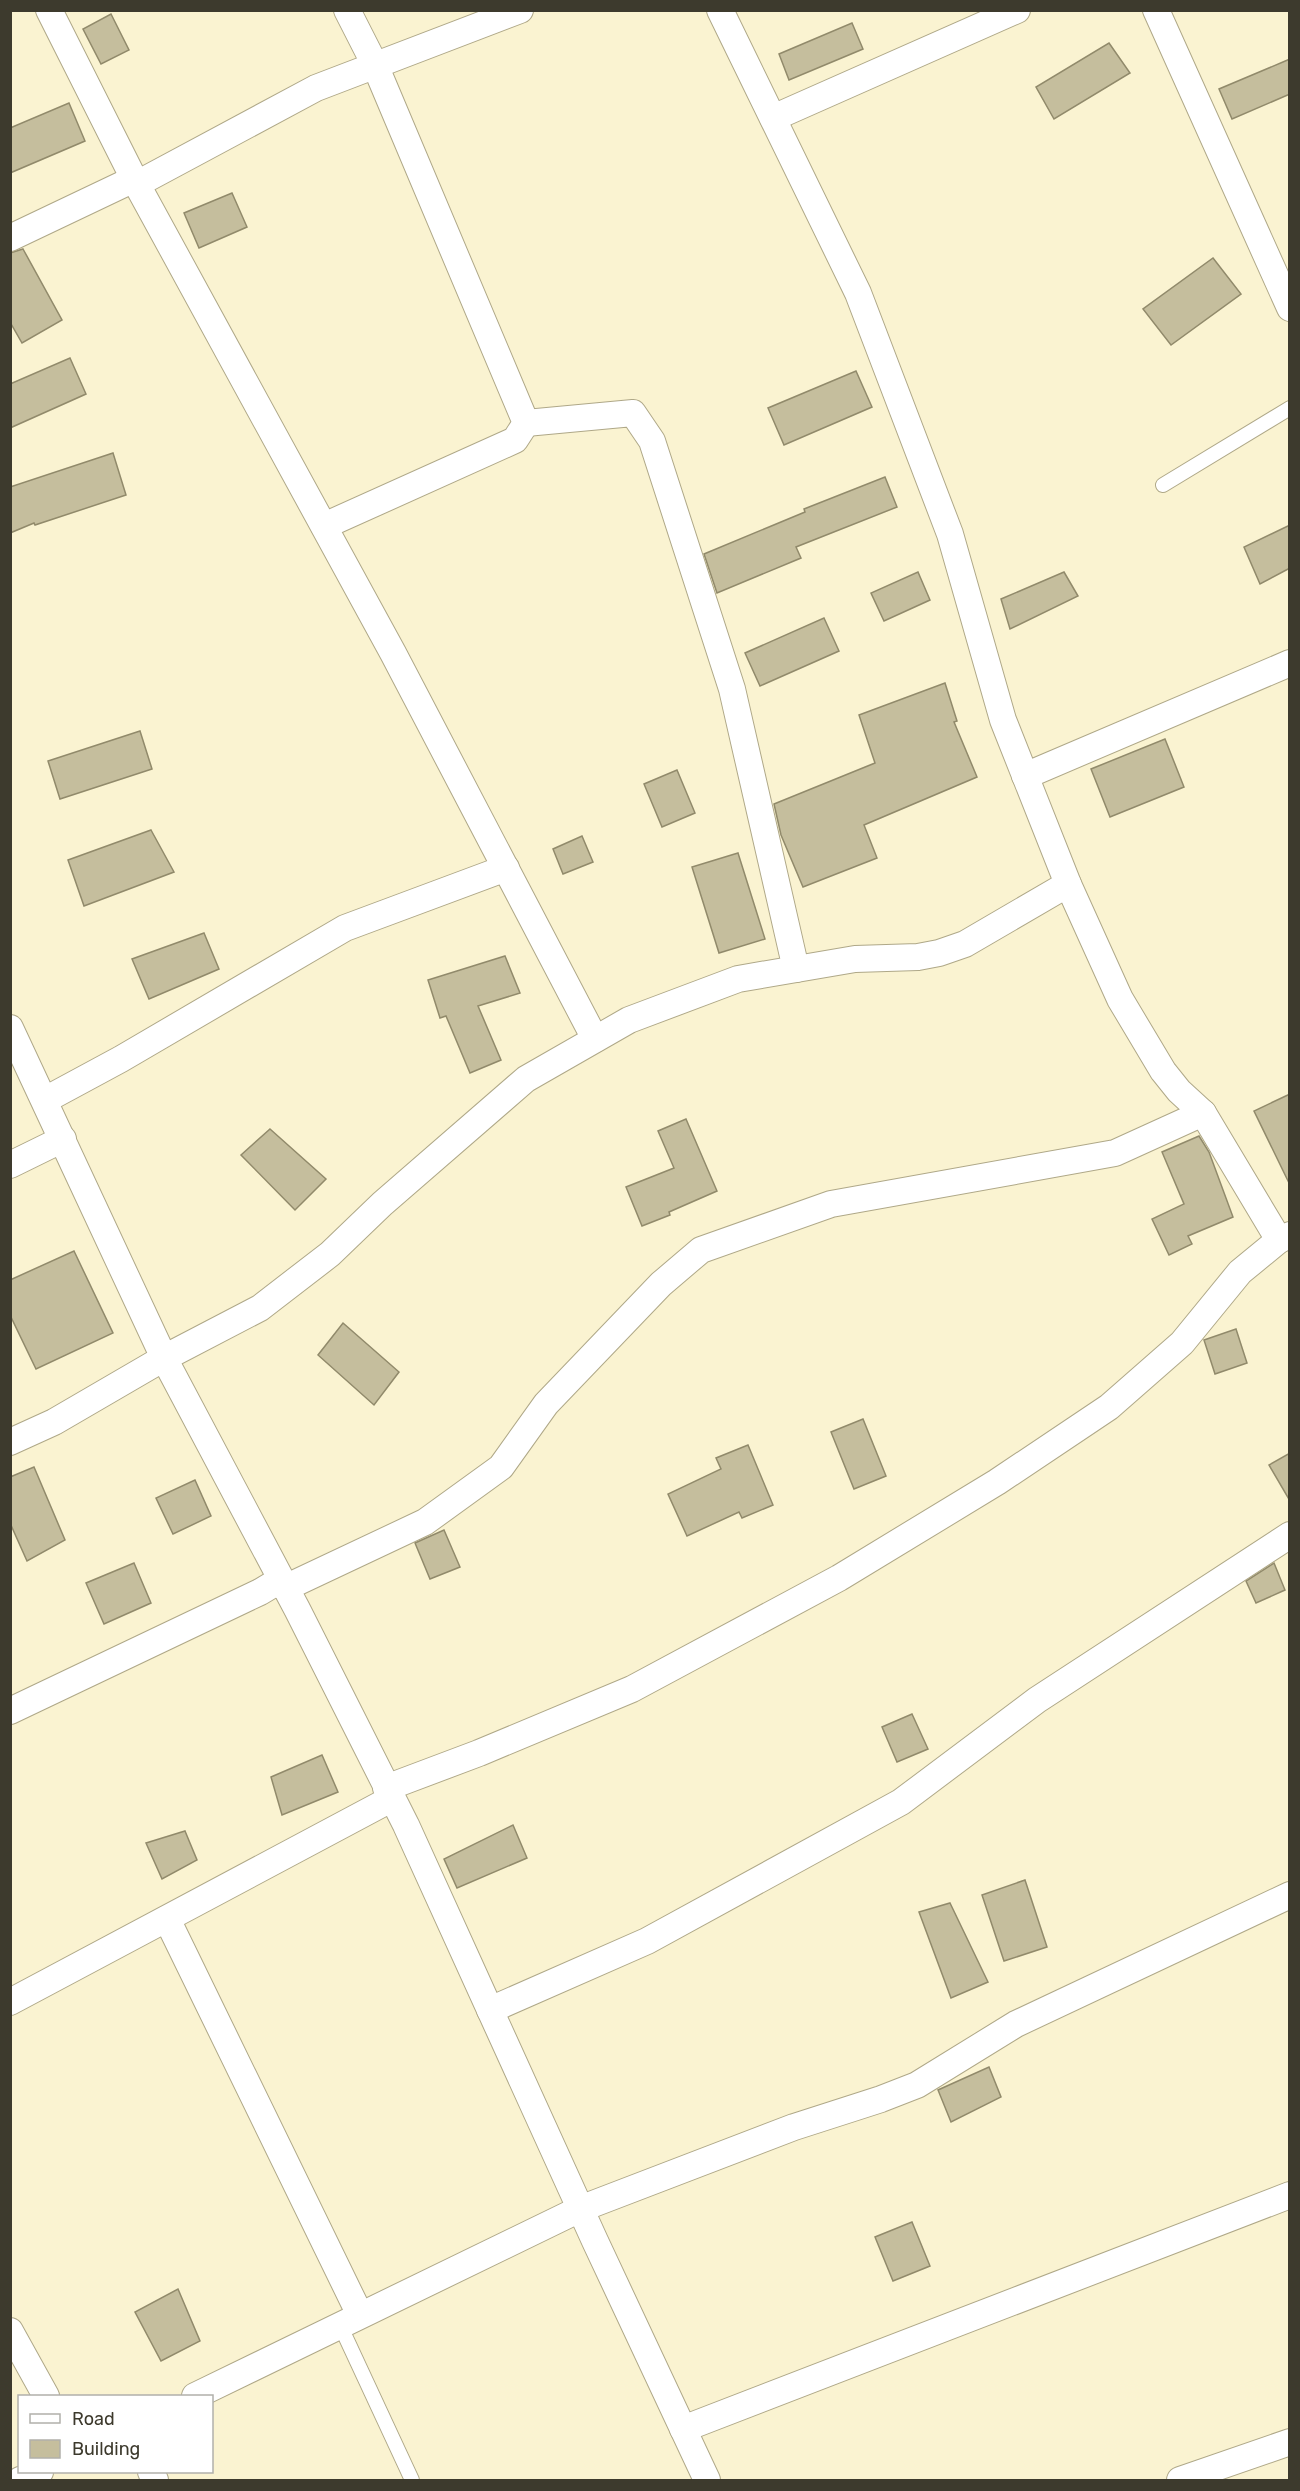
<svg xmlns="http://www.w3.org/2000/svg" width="1300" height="2491" viewBox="0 0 1300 2491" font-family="Rubik,sans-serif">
  <rect width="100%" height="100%" fill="#faf3d1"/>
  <g fill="#c5be9d" stroke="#918a6b" stroke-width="1.5">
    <polygon points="111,14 129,50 101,64 83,29"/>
    <polygon points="852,23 863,49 789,80 779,54"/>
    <polygon points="1109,43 1130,73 1054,119 1036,87"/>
    <polygon points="1290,59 1290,94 1232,119 1219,89"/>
    <polygon points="69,103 85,141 10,173 10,128"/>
    <polygon points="232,193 247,227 199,248 184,213"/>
    <polygon points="23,249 62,320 22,343 10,322 10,253"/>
    <polygon points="1213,258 1241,294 1171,345 1143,309"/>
    <polygon points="70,358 86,394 10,428 10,384"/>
    <polygon points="856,371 872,407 784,445 768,408"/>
    <polygon points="113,453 126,495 35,525 34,523 10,533 10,487"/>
    <polygon points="885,477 897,507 796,547 801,558 717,593 704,554 805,512 804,509"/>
    <polygon points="1290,525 1290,568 1260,584 1244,547"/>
    <polygon points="918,572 930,600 884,621 871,593"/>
    <polygon points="1064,572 1078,596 1010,629 1001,599"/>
    <polygon points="824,618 839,651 760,686 745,653"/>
    <polygon points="945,683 957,721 954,722 977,777 864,825 877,858 803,887 781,835 774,804 875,763 859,715"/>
    <polygon points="140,731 152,769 60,799 48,761"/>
    <polygon points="1165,739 1184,787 1110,817 1091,769"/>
    <polygon points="677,770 695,813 662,827 644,784"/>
    <polygon points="151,830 174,872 84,906 68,860"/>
    <polygon points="582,836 593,862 563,874 553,849"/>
    <polygon points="738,853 765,939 719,953 692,867"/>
    <polygon points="204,933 219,969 149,999 132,959"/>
    <polygon points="505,956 520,993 478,1006 501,1060 470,1073 446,1016 440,1018 428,980"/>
    <polygon points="1290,1094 1290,1185 1254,1111"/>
    <polygon points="686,1119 717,1191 669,1212 670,1215 642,1226 626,1187 674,1168 658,1131"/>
    <polygon points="270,1129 326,1179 295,1210 241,1155"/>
    <polygon points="1199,1136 1209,1152 1233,1217 1188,1236 1192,1244 1169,1255 1152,1219 1184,1204 1162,1152"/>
    <polygon points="74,1251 113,1333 36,1369 10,1315 10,1280"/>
    <polygon points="343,1323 399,1372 374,1405 318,1355"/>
    <polygon points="1236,1329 1247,1363 1215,1374 1204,1340"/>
    <polygon points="863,1419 886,1476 854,1489 831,1432"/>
    <polygon points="748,1445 773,1505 742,1518 739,1512 687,1536 668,1494 721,1469 716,1458"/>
    <polygon points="1290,1453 1290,1501 1269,1465"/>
    <polygon points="34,1467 65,1540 27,1561 10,1523 10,1477"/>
    <polygon points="195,1480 211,1516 173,1534 156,1498"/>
    <polygon points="444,1530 460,1567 430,1579 415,1543"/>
    <polygon points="134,1563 151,1603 104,1624 86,1583"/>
    <polygon points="1274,1563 1285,1590 1256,1603 1246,1581"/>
    <polygon points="912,1714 928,1749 897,1762 882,1727"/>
    <polygon points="322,1755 338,1792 282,1815 271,1777"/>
    <polygon points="513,1825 527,1858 457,1888 444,1859"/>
    <polygon points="185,1831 197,1860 162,1879 146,1843"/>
    <polygon points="1025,1880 1047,1947 1004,1961 982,1895"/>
    <polygon points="950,1903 988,1982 951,1998 919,1912"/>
    <polygon points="989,2067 1001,2097 951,2122 938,2090"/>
    <polygon points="912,2222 930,2266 893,2281 875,2237"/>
    <polygon points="178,2289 200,2341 161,2361 135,2312"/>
  </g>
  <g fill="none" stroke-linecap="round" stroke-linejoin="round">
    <defs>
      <g id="lane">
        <polyline points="1163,485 1290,408"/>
        <polyline points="340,2325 412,2480"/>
      </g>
      <g id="street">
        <polyline points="49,10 134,179 393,653 595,1039"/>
        <polyline points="720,10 858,293 950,534 1003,720 1068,884 1120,999 1163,1071 1179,1091 1203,1113 1279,1240"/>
        <polyline points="1156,10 1290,308"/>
        <polyline points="773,118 1017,10"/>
        <polyline points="137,184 316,88 520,10"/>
        <polyline points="10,238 134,179"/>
        <polyline points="526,423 633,413 652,441 732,689 796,969"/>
        <polyline points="324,526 515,440 526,423 375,65 347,10"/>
        <polyline points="1025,776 1290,663"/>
        <polyline points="10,1028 164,1358 297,1609 406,1825 595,2241 707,2480"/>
        <polyline points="45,1100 121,1059 345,928 506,868"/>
        <polyline points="10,1165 63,1139"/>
        <polyline points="10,1442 54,1422 164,1358 260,1308 330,1254 382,1204 526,1079 629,1020 738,979 855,959 918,957 939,953 965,944 1068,884"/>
        <polyline points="285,1588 425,1522 501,1467 546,1404 661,1284 701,1250 831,1204 1115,1153 1203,1113"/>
        <polyline points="10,1711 260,1592 280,1580"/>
        <polyline points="386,1788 479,1753 632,1689 839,1578 997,1482 1109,1407 1182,1343 1240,1272 1279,1240 1290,1235"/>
        <polyline points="167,1919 360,2315"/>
        <polyline points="10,2002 391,1799"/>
        <polyline points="490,2010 647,1941 901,1802 1037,1700 1290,1535"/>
        <polyline points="10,2331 46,2396"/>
        <polyline points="195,2396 580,2209 794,2127 881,2099 917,2085 1016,2024 1290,1895"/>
        <polyline points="683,2429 1290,2195"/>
        <polyline points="151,2472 155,2480"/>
        <polyline points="20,2480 40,2472"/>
        <polyline points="1180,2480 1290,2442"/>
      </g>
    </defs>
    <use href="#lane" stroke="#afa888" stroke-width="16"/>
    <use href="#street" stroke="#afa888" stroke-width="28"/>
    <use href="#lane" stroke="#fff" stroke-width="14"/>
    <use href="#street" stroke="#fff" stroke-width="26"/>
  </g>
  <rect width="1300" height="2491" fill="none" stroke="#3d3a2d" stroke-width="24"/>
  <rect x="18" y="2395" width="195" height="78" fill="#ffffff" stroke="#b1b0ab" stroke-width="1.5"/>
  <rect x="30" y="2414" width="30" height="9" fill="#ffffff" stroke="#b1b0ab" stroke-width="1.5"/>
  <text x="72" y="2425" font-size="18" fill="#3d3a2d">Road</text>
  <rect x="30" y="2440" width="30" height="18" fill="#c5be9d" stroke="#b1b0ab" stroke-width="1.5"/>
  <text x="72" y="2455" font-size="18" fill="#3d3a2d">Building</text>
</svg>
